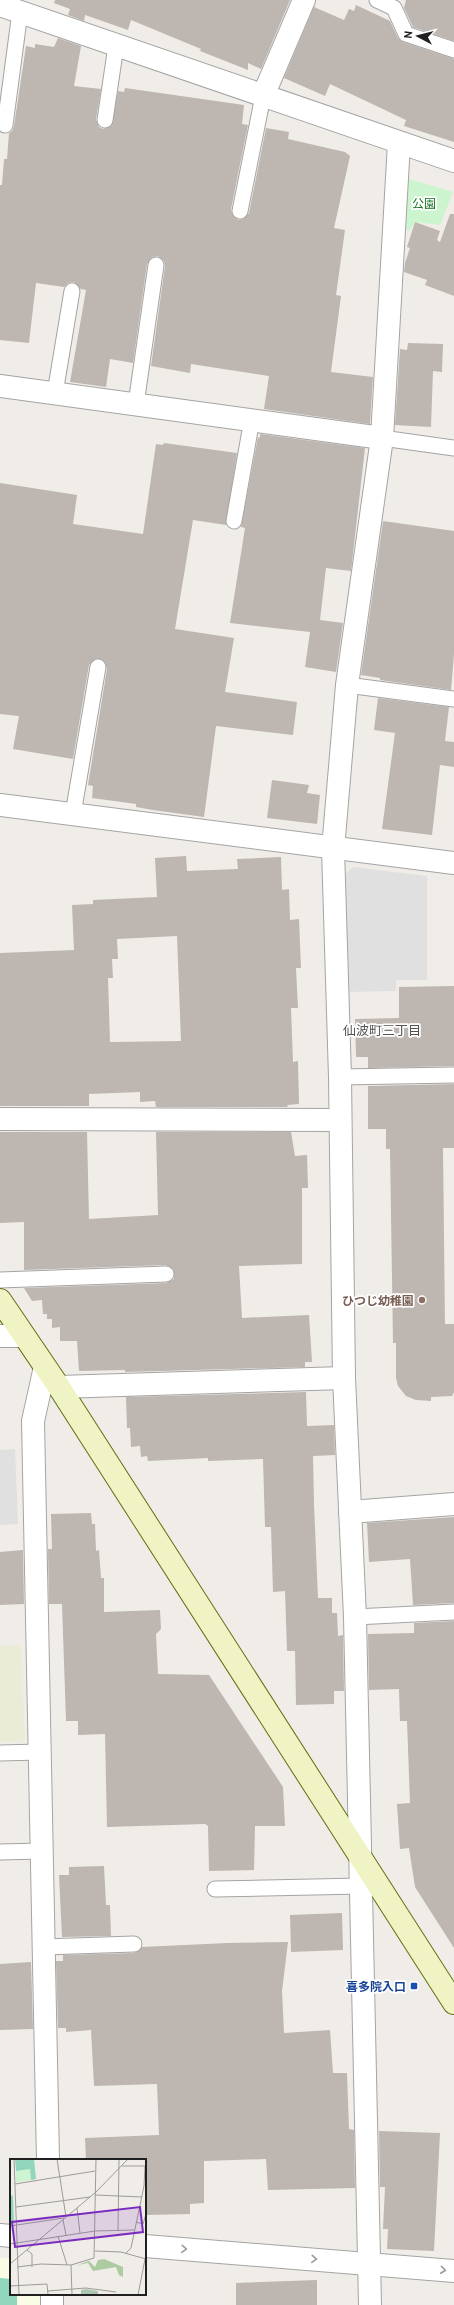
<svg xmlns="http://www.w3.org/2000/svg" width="454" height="2305" viewBox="0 0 454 2305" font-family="'PT Sans','Noto Sans JP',sans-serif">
  <rect width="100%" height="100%" fill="#f0ede8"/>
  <polygon fill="#fbfce5" points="0,2258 11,2259 11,2294 42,2294 42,2305 0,2305"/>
  <polygon fill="#eaecd6" points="21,1645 25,1741 0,1742 0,1646"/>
  <polygon fill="#cbf4cf" points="406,178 453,192 440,225 415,222 409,231 400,225"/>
  <polygon fill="#8fd6bc" points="0,2278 11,2279 11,2294 17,2294 17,2305 0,2305"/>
  <g fill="#e0e0e0">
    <polygon points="353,867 427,876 427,980 396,980 396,991 346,992 343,876"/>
    <polygon points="15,1449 18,1524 0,1525 0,1450"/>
  </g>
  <g fill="#bdb6b1" fill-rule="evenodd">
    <polygon points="55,0 290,0 261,69 248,63 248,70 200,51 201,49 131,20 128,30 85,15 84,21 68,15 70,9 54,3"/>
    <polygon points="406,0 454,0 454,41 413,27 404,8"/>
    <polygon points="356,5 390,21 398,38 403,42 454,59 454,142 404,126 406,120 330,84 325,96 284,78 314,7 344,20 349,9 354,11"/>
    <polygon points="58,38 81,46 74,86 101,89 96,119 99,127 103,129 112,125 118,91 124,92 125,88 244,105 242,124 248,125 231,209 232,214 238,220 243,219 249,213 266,128 289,132 288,139 345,152 350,156 334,228 345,230 336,295 341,296 331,372 373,377 370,424 264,409 269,376 191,364 190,373 151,366 165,266 164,261 158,256 152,257 147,264 133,363 110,359 106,387 70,382 86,290 81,289 74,282 68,283 64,287 36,283 29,343 0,340 0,185 2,185 4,159 7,159 9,133 12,131 14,126 26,46 35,48 35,44 54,47"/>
    <polygon points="450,214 454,214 454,296 425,285 427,280 404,272 405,263 410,248 407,247 415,222 440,231 437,240 440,242"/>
    <polygon points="408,343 443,344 442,372 433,371 431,427 395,425 400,349 407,350"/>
    <polygon points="260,434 365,448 351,571 326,568 320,620 343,623 336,672 305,667 310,632 230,623 245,528 241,527 258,437 260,438"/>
    <polygon points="164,443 237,453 226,525 193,520 175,629 234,638 225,692 297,702 293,735 216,726 204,817 153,810 136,807 136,804 92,798 93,786 88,785 107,669 103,660 95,659 89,665 73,759 13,749 19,716 0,714 0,483 77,495 73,524 143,534 156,444 163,445"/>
    <polygon points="383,521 454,531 454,654 451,690 380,680 380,678 361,675"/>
    <polygon points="378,698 449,707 445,741 454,742 454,767 440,765 432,835 382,829 395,733 374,730"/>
    <polygon points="272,780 309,785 307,793 320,795 317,824 267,818"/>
    <path d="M 186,856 L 187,871 L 238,869 L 237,859 L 281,857 L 282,890 L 289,889 L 290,920 L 299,919 L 301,968 L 296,968 L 298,1008 L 291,1008 L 293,1062 L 298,1061 L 299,1104 L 287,1105 L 288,1107 L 156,1107 L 155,1101 L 140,1102 L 140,1092 L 89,1094 L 89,1106 L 0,1106 L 0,953 L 74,950 L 72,905 L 93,904 L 93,900 L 157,897 L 155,858 ZM 177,936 L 181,1041 L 110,1042 L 108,978 L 113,978 L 112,959 L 118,959 L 117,939 Z"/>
    <polygon points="454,986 454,1066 368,1068 368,1057 356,1057 355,1019 399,1018 399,987"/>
    <polygon points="454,1084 454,1148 443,1148 445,1324 454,1324 454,1392 452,1396 431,1397 431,1401 416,1400 406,1396 398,1386 396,1378 396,1343 393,1343 390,1149 386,1149 386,1129 368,1129 368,1086"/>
    <polygon points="0,1132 87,1132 89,1219 158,1215 156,1132 291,1132 295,1156 307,1155 308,1188 302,1188 302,1264 239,1266 242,1318 309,1315 312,1362 305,1362 305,1367 125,1372 125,1370 79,1371 77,1341 60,1341 60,1327 52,1328 52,1319 47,1319 47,1314 43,1314 42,1300 32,1301 24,1288 166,1283 174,1279 174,1270 166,1265 24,1270 24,1222 0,1223"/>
    <polygon points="306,1392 307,1426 334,1425 335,1455 313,1456 314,1504 318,1598 332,1598 332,1613 337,1613 338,1636 343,1635 344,1691 334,1691 334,1704 296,1705 295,1651 287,1651 285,1591 273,1592 271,1527 265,1527 263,1459 208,1461 208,1458 148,1461 147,1456 141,1457 140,1446 131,1447 130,1428 127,1428 126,1397"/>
    <polygon points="91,1513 92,1524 95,1524 96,1551 99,1550 101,1578 104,1578 104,1612 160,1610 161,1629 156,1634 158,1674 209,1675 283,1787 285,1826 255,1826 254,1870 209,1871 208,1826 205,1824 107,1827 105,1734 78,1735 78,1721 66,1721 62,1604 49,1604 48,1549 52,1549 51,1514"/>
    <polygon points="454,1517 454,1603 413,1605 410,1559 369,1562 367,1523"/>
    <polygon points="23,1550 24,1604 0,1605 0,1552"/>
    <polygon points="454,1621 454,1948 415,1887 409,1848 400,1849 397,1804 410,1803 407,1721 400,1721 399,1689 369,1690 368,1634 414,1633 414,1623"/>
    <polygon points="104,1866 106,1905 110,1905 111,1936 62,1937 59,1875 69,1875 69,1867"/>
    <polygon points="342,1913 343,1950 291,1952 290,1915"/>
    <polygon points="288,1942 282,1991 284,2033 330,2030 333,2073 347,2073 349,2129 354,2130 355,2188 268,2190 266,2159 204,2161 204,2203 190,2204 190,2214 145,2215 145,2160 86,2160 85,2138 159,2135 157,2084 94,2086 91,2030 66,2032 66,2028 58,2028 56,1961 63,1961 63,1955 134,1953 142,1947 227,1943"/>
    <polygon points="31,1962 33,2029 0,2030 0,1964"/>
    <polygon points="379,2131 440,2133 434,2251 387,2249 388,2229 383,2229 385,2187 380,2187"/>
    <polygon points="317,2280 317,2305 236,2305 236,2283"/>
  </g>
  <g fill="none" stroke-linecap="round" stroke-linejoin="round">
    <defs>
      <g id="lane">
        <polyline points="377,0 394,8 406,34 454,50"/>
        <polyline points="105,120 116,46"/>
        <polyline points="5,125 20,12"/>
        <polyline points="240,211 263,96"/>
        <polyline points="55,393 72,291"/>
        <polyline points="136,404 156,265"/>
        <polyline points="382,438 454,448"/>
        <polyline points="234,521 252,419"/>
        <polyline points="347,685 454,699"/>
        <polyline points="73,814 98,667"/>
        <polyline points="340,1077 454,1075"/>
        <polyline points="0,1280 166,1274"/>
        <polyline points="355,1617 454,1612"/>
        <polyline points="0,1753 40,1752"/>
        <polyline points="0,1852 42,1851"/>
        <polyline points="215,1889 361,1886"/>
        <polyline points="43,1947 134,1944"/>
      </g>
      <g id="street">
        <polyline points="0,5 454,161"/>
        <polyline points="263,96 304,0"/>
        <polyline points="0,386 382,438"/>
        <polyline points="0,805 454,863"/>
        <polyline points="0,1119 340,1120"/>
        <polyline points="0,1336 24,1336"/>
        <polyline points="45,1367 33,1421 48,2160"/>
        <polyline points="59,1387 344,1378"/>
        <polyline points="350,1512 454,1504"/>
        <polyline points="0,2235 11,2236"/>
        <polyline points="145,2246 454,2271"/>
        <polyline points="52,2294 52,2305"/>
        <polyline points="370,2305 355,1617 344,1378 340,1077 333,849 347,685 382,438 399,143"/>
      </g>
      <polyline id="secondary" points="0,1300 59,1387 454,2003"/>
    </defs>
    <use href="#lane" stroke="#a4a4a4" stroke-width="17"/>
    <use href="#street" stroke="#a4a4a4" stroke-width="24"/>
    <use href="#secondary" stroke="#626e11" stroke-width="24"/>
    <use href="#lane" stroke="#fff" stroke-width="15"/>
    <use href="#street" stroke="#fff" stroke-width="22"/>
    <use href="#secondary" stroke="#f0f3c3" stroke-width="22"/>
  </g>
  <defs><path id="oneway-chevron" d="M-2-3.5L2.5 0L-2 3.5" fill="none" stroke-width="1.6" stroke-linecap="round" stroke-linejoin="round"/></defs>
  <g stroke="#9b9b9b">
    <use href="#oneway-chevron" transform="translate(184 2249) rotate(4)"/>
    <use href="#oneway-chevron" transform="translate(314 2259) rotate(4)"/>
    <use href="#oneway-chevron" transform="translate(443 2270) rotate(6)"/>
  </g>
  <circle fill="#8d6e63" stroke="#fff" stroke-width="1.5" cx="422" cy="1300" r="4"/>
  <rect fill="#1a4fb4" stroke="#fff" stroke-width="1.5" x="410" y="1982" width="8" height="8" rx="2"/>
  <g text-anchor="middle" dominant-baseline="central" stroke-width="3.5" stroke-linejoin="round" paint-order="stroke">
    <g font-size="12" fill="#187522" stroke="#fff">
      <text x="424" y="203">公園</text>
    </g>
    <g font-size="12" font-weight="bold" fill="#785e54" stroke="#fff" text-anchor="end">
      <text x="414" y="1300">ひつじ幼稚園</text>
    </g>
    <g font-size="12" font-weight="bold" fill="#164399" stroke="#fff" text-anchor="end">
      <text x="406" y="1986">喜多院入口</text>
    </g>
    <g font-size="13" fill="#535353" stroke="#fff">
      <text x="382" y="1030">仙波町三丁目</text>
    </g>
  </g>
  <g transform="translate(10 2159)">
    <rect width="136" height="136" fill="#f0ede8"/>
    <path d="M 94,100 L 113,108 L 113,118 L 109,116 L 106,108 L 83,112 L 78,104 L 67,106 L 79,102 L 85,108 L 88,101 Z" fill="#adcba1"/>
    <path d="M 76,130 L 88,132 L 88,136 L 71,136 L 71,131 Z" fill="#acc6b0"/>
    <path d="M 20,10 L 21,21 L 6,23 L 6,12 Z" fill="#cbf4cf"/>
    <path d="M 5,0 L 24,0 L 26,20 L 21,21 L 20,10 L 6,12 ZM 0,36 L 3,37 L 4,64 L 0,65 Z" fill="#8fd6bc"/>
    <path fill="none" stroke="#9d9b98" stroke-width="1" d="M 4,0 L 9,136M 47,0 L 56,58M 112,7 L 135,7 L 134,27 L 121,89 L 116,94M 5,25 L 85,12M 85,36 L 132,38M 6,48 L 80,38M 67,49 L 70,74M 53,61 L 56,76M 126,63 L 133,65 L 136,55M 0,67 L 54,59M 108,72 L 109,0M 48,77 L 57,106M 0,85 L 85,72 L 124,71M 17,91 L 22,95 L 22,108M 85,92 L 111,93 L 136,100M 0,105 L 86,33 L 118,0M 61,106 L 62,136M 7,108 L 31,105 L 61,106 L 84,99 L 86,0M 0,127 L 37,125 L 38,136M 38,132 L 76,129 L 106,133M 128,136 L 136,95"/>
    <path fill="#7b2cbf" fill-opacity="0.15" stroke="#7b2cbf" stroke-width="2" d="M 130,48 L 133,73 L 5,88 L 2,63 Z"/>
    <rect width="136" height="136" fill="none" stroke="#202020" stroke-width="2"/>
  </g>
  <g transform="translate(418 36) rotate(277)" stroke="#ffffff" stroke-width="3" paint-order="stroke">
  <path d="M0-3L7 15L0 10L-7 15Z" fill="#202020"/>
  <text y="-6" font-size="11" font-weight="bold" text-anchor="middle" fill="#202020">N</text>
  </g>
</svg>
